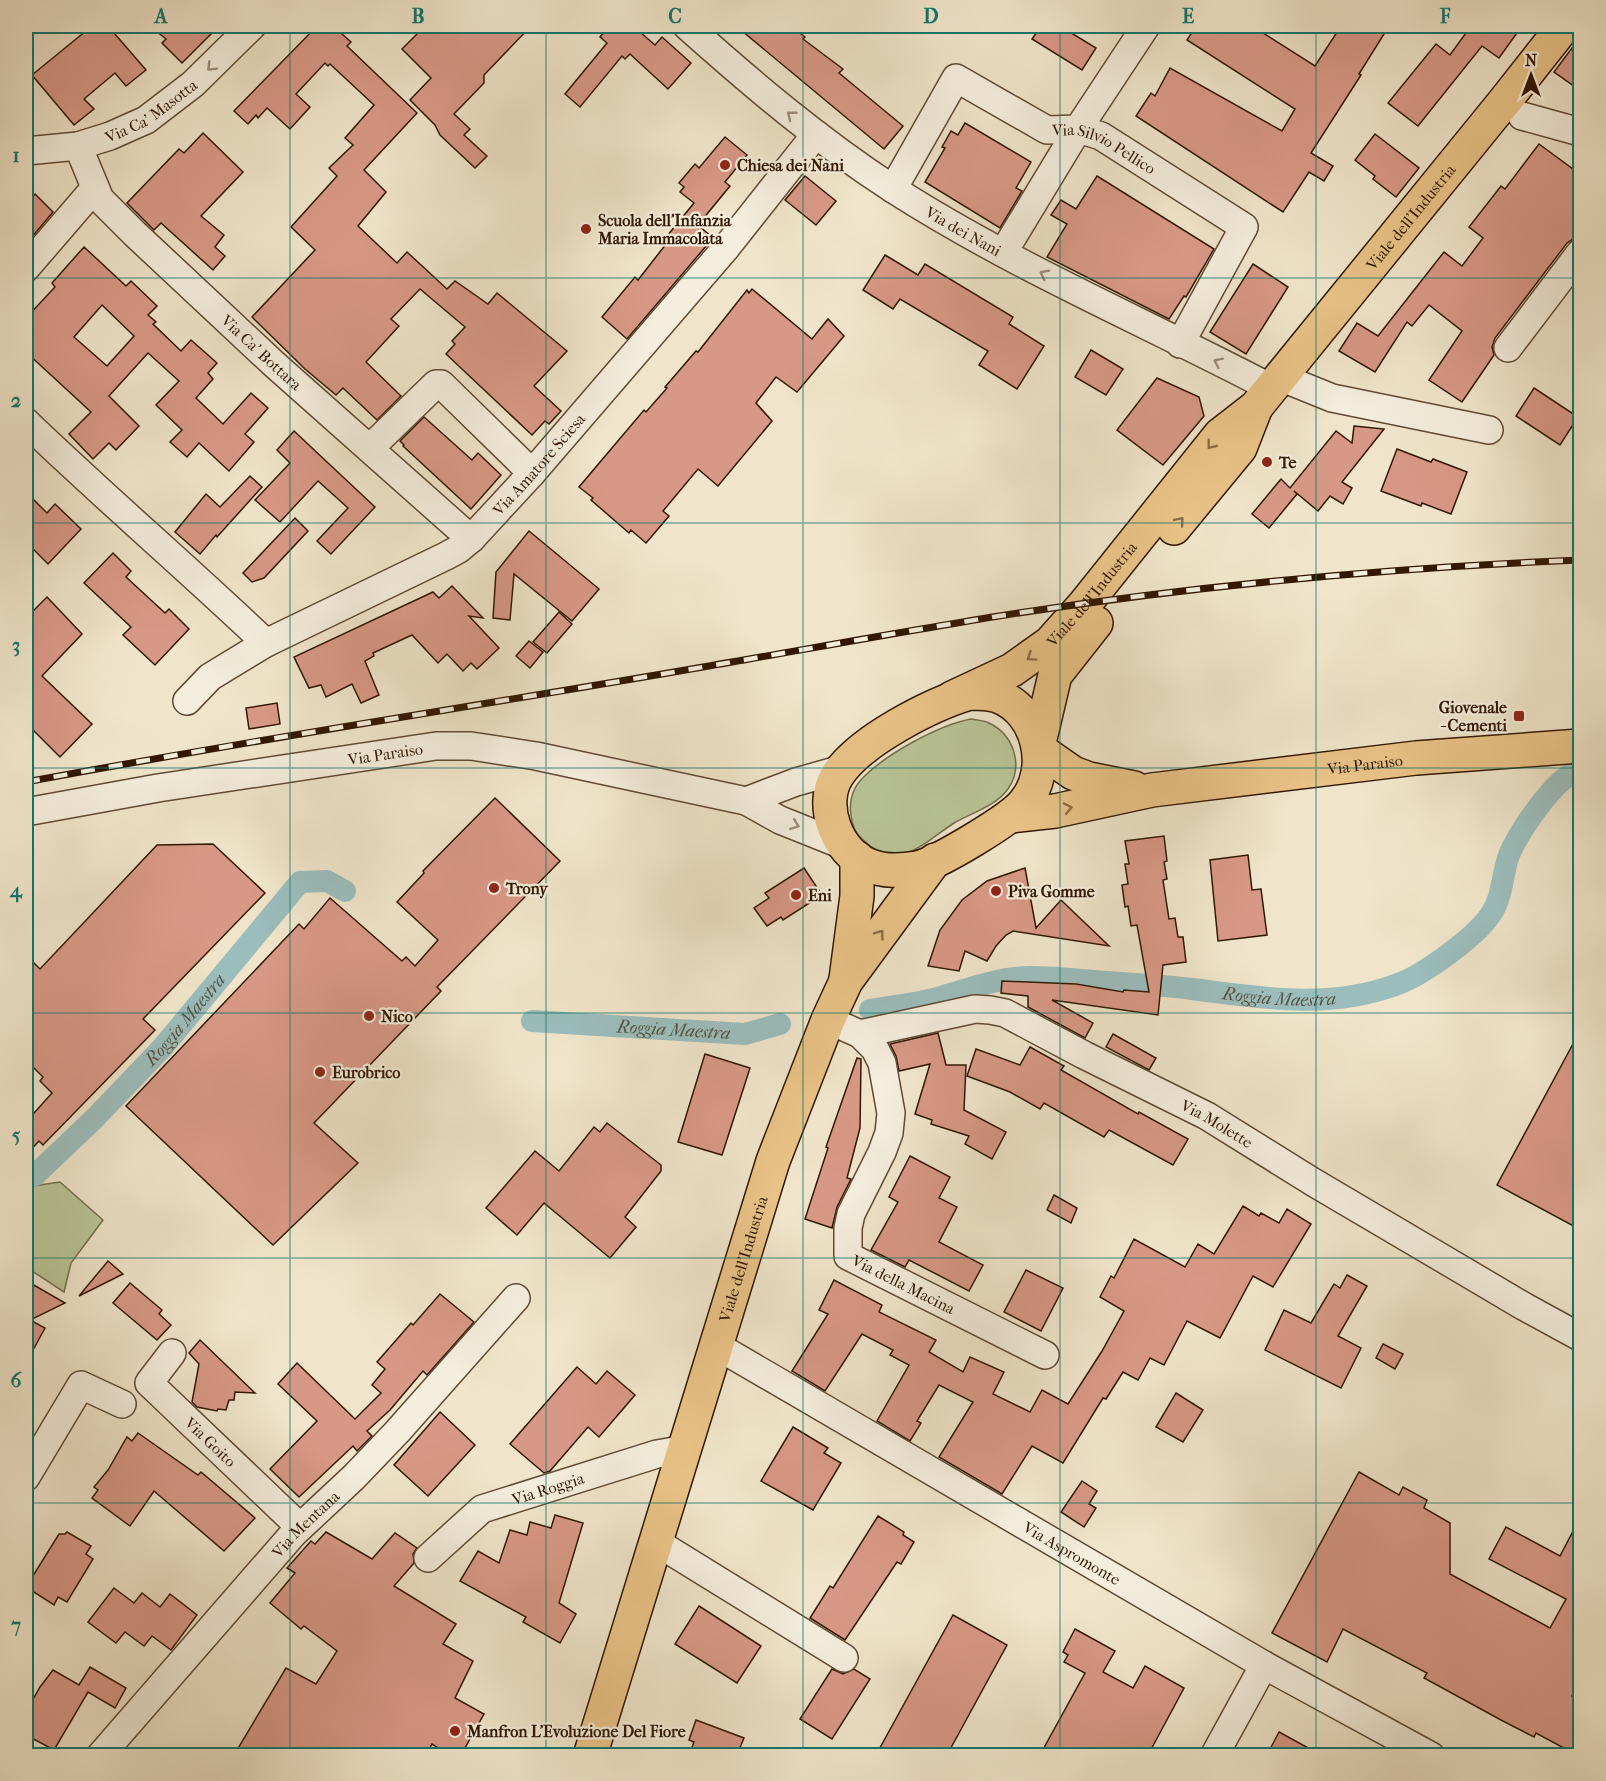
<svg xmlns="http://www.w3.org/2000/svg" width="1606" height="1781" viewBox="0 0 1606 1781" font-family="'IM FELL French Canon',serif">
  <rect width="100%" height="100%" fill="#f0e5cb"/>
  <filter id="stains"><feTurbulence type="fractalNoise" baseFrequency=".00333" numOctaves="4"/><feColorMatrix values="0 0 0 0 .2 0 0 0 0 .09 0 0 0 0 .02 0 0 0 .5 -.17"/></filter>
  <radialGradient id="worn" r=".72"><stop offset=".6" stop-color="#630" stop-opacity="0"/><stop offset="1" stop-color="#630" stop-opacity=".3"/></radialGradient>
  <g fill="#b9c598" stroke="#756e4c" stroke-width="1.5">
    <path d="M 971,719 C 977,720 984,720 989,723 C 1014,735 1024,766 1008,789 C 996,806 971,813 954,823 C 940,832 927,844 912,851 C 908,852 903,853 899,854 C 885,856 872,849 862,839 C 855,833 852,824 851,815 C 849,803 852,790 860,781 C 883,755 939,725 971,719 Z"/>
    <polygon points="60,1182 103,1220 71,1263 64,1292 26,1267 26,1187"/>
  </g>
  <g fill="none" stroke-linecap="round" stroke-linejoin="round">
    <g stroke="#9bbebd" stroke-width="22">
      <path id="s1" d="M 870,1010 C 893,1006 915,1004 937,998 C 967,990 998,977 1030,977 C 1055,977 1081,980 1106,982 C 1135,984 1164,985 1192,989 C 1261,998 1330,1010 1398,984 C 1423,975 1476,937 1491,914 C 1502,898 1502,877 1508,858 C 1515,836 1558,773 1580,770"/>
      <path id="s2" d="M 532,1021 L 745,1034 L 780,1024"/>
      <path id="s3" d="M 26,1179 L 35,1175 L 94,1119 L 162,1048 L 300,882 L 327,881 L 345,891"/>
    </g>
  </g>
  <g fill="#d89887" stroke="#311701" stroke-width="1.5" fill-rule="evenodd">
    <polygon points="92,26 108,26 146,70 126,86 115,73 84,99 94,109 74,125 32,75"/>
    <polygon points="150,26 219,26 182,63 162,43 166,39"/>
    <polygon points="317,26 333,26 351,42 347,46 417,113 364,170 386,192 358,226 397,263 407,252 447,289 455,281 488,304 497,293 567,351 534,386 561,411 549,424 545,421 532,435 446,354 455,344 452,341 465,327 420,289 391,319 399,326 366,362 401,396 377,420 343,388 336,395 305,369 252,317 315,250 291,227 337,176 329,168 353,145 345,138 374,105 330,64 328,66 325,63 296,94 310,107 290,129 267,108 258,118 256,115 248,124 234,111"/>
    <polygon points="425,26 531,26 484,75 484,83 454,114 470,129 464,135 487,156 475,168 440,135 435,125 410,100 431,78 402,49"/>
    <polygon points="610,26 633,26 655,45 662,37 691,63 668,89 630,54 625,59 622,56 580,107 565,94 607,43 600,37"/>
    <polygon points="736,26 791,26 805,37 803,39 843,69 839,73 903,126 884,149"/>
    <polygon points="1041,26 1060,26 1096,48 1082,70 1032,39"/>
    <polygon points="1196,26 1252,26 1315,66 1341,26 1389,26 1359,74 1361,75 1311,153 1333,166 1324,181 1309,172 1283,212 1136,116 1151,93 1155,96 1170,68 1282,131 1295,109 1187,40"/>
    <polygon points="1471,26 1522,26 1499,58 1482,46 1418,126 1388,103 1436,44 1450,55"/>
    <polygon points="1581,36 1581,91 1554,72"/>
    <polygon points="965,123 1031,162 1016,188 1022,191 1000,228 925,182 945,148 942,147 951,131 958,135"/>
    <polygon points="203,133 243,172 201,216 224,235 215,247 225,256 213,270 161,223 154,230 127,203 179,149 184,153"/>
    <polygon points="1375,134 1419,168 1396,197 1373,179 1375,176 1355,160"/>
    <polygon points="725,137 747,155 725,182 730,186 698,225 713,238 627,339 602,317 635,277 638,280 670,239 667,236 694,203 680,192 684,187 679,183 695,164 699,168"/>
    <polygon points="1539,144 1581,175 1581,237 1573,239 1567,243 1495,338 1492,347 1494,355 1462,402 1429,380 1462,331 1429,305 1412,326 1407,322 1375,372 1339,351 1357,323 1378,336 1444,252 1462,266 1483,238 1469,227 1501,186 1505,189"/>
    <polygon points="805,176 836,201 816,225 785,200"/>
    <polygon points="1097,176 1214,249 1186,297 1184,296 1169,319 1047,257 1067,224 1051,215 1061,200 1076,209"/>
    <polygon points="35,194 53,212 26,244 26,204"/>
    <path d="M 84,247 L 126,286 L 131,281 L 157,306 L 148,315 L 156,322 L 153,324 L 181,351 L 191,340 L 217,363 L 208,373 L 213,379 L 196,398 L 223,424 L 251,393 L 268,408 L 245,434 L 254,442 L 229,471 L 199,443 L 187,457 L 170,442 L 182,430 L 156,405 L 179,381 L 148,353 L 109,396 L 139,426 L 116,450 L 109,443 L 93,459 L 69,434 L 91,412 L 26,352 L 26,318 L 55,287 L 52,283 ZM 102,305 L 134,336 L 107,366 L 74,337 Z"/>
    <polygon points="885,255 918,275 925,264 1013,317 1009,324 1044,346 1017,389 979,365 988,351 900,299 893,309 863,290"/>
    <polygon points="1253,264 1288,287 1246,354 1210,332"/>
    <polygon points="752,289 812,339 828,319 844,336 797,392 776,377 756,403 772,421 718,486 698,469 663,511 669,516 646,543 631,530 629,533 591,500 593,498 579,487 644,410 646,412 667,388 665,387 696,351 698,352 747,290 749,293"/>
    <polygon points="1091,350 1123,369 1106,395 1075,377"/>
    <polygon points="1157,378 1199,397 1204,416 1163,465 1117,430"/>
    <polygon points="1534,388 1578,417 1560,445 1516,416"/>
    <polygon points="424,417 472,460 478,453 501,475 471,509 403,446 404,445 400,441"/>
    <polygon points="1354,426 1384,429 1342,482 1352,488 1343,504 1330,496 1318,511 1294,491 1297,494 1269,528 1252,514 1281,479 1290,488 1336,431 1352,443"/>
    <polygon points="294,431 375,507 331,554 317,541 348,508 318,481 280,522 255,500 290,463 277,450"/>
    <polygon points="1397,449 1431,462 1433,459 1467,472 1451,514 1422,503 1421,506 1381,491"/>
    <polygon points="250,476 262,487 217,537 216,535 200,554 175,532 206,494 220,507"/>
    <polygon points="26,492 47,513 55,504 81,529 48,564 26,542 26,537 32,529 26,523"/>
    <polygon points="295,518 308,531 264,578 252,582 243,573"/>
    <polygon points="529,531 599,589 572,621 514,574 510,620 493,618 496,572"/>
    <polygon points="113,553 131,571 126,577 165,613 169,609 189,629 155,665 123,635 131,627 84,583"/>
    <polygon points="452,586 483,618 469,616 499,648 477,669 471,663 463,671 447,654 438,663 412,635 373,653 374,656 365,661 379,695 361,703 352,684 326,697 321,685 309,688 294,657 433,592 439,598"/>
    <polygon points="47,597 82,634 42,676 92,724 60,757 26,723 26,618"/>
    <polygon points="559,612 572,624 547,653 533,642"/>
    <polygon points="529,641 543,652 530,668 516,656"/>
    <polygon points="277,703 280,724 249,729 246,708"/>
    <polygon points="495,798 560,861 437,987 441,991 314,1123 358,1163 273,1245 126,1106 299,924 304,929 330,898 402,961 406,957 415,966 438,940 397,902 424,873 423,871"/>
    <polygon points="1164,836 1167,861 1164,862 1167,879 1163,880 1169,919 1175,918 1178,937 1183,937 1186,962 1163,965 1158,1015 1052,1000 1093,1023 1085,1038 1028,1007 1028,996 1001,993 1002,981 1076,984 1123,992 1124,990 1149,992 1137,925 1131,926 1128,906 1125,907 1122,885 1128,884 1125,864 1129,864 1125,841"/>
    <polygon points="213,844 265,893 143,1019 155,1030 43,1145 39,1141 26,1155 26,1122 52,1093 40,1081 43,1077 26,1060 26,955 40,969 157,845"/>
    <polygon points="1248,855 1252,890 1261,889 1267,935 1218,941 1210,860"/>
    <polygon points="804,868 822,895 783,920 781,917 767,926 754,908 769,898 765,893"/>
    <polygon points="1025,868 1036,928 1061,900 1109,946 1013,931 1006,935 996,946 987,961 965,951 959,971 928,966 940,930 962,900 987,881"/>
    <polygon points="1581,1029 1581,1230 1497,1185"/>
    <polygon points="938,1033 946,1065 966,1065 964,1110 1006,1132 992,1159 965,1144 969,1136 931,1124 932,1120 915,1114 930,1064 899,1071 896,1056 890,1044"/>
    <polygon points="1113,1034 1156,1058 1149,1070 1106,1047"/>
    <polygon points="1030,1047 1064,1066 1061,1070 1138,1114 1139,1112 1188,1139 1173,1165 1109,1130 1104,1137 1044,1103 1040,1109 1010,1092 967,1076 976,1049 1020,1065"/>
    <polygon points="705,1054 750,1068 722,1155 678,1142"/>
    <polygon points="857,1058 861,1059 860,1128 847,1178 851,1179 837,1207 832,1228 805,1219 828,1148 826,1147"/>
    <polygon points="607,1123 661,1165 661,1171 625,1217 636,1227 610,1258 544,1203 517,1235 486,1208 535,1151 559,1171 594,1127 600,1132"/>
    <polygon points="910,1156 950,1177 939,1198 957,1207 939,1242 983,1265 969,1291 909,1260 905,1267 871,1250 898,1202 889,1197"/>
    <polygon points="1054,1195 1077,1208 1071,1223 1047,1210"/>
    <polygon points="1243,1206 1259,1216 1261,1213 1279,1223 1287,1209 1311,1224 1273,1287 1253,1276 1220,1338 1187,1321 1164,1365 1150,1358 1138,1380 1123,1372 1106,1399 1103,1398 1063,1463 1032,1446 1002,1494 939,1457 973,1402 939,1385 917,1421 921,1423 910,1441 877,1421 909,1365 890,1355 893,1350 862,1334 825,1391 792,1371 828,1314 819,1310 834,1280 882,1305 879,1312 936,1340 929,1352 963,1372 970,1357 1004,1372 993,1394 1030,1412 1042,1390 1068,1404 1102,1351 1124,1311 1100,1297 1111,1276 1114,1278 1134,1239 1185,1267 1198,1244 1214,1254"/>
    <polygon points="108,1261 123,1274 79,1296"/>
    <polygon points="1026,1270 1063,1288 1041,1331 1004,1312"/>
    <polygon points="1347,1275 1367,1286 1338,1336 1361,1348 1341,1388 1265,1350 1284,1310 1311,1323 1334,1284 1340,1288"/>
    <polygon points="130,1283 162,1310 159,1314 171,1325 157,1340 113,1303"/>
    <polygon points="32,1284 65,1303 30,1320 45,1328 26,1363 26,1294"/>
    <polygon points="440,1294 474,1322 427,1375 423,1371 390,1410 367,1431 372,1436 357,1451 353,1446 299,1497 270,1469 317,1421 278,1384 297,1363 355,1419 381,1393 372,1385 385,1369 377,1362 411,1323 413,1325"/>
    <polygon points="200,1340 255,1393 235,1392 234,1400 229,1400 226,1410 218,1409 217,1411 197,1407 192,1402 199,1364 189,1353"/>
    <polygon points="1383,1344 1403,1354 1395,1369 1376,1358"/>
    <polygon points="577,1367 596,1384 607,1371 635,1395 599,1437 588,1427 550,1471 544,1473 510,1444"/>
    <polygon points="1176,1393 1203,1410 1183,1442 1156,1427"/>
    <polygon points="440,1412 475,1445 428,1496 394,1465"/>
    <polygon points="793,1427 828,1448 824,1453 841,1463 813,1510 761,1481"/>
    <polygon points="138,1433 198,1475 201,1472 255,1518 224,1551 154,1491 130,1526 92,1498 98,1490 94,1487 108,1470 127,1437 132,1441"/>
    <polygon points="1359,1472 1399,1495 1403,1487 1427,1500 1424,1508 1450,1523 1450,1574 1550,1628 1566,1599 1489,1559 1506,1527 1560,1556 1581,1516 1581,1681 1572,1696 1581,1701 1581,1738 1573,1753 1536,1733 1534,1737 1501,1720 1424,1678 1427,1673 1343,1629 1327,1662 1272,1633"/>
    <polygon points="1082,1481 1097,1491 1089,1504 1096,1508 1084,1527 1061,1512"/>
    <polygon points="555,1515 583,1523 559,1603 576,1614 560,1643 523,1622 526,1617 460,1581 478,1551 499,1563 510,1530 527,1535 530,1522 551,1528"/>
    <polygon points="878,1516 904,1532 903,1535 914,1542 901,1564 897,1562 845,1640 810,1618 830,1586 833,1588"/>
    <polygon points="67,1532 91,1546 86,1554 93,1559 67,1602 58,1597 54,1605 26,1587 59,1534 65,1534"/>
    <polygon points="326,1532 372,1559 395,1533 417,1548 413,1554 414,1563 394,1586 456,1624 443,1644 473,1661 455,1698 484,1714 461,1755 449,1755 432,1744 426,1755 234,1755 286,1668 316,1684 337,1651 304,1626 301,1629 270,1603 295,1573 287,1568 311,1541 315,1544"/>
    <polygon points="114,1588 134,1603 142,1593 160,1607 170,1594 197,1615 171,1650 152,1636 144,1646 125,1632 116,1643 88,1622"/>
    <polygon points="699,1606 761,1646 737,1683 675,1644"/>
    <polygon points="953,1615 1007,1645 947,1755 876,1755"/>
    <polygon points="1075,1629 1115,1651 1103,1672 1133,1688 1145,1666 1184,1688 1148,1755 1040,1755 1085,1673 1064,1662 1068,1655 1063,1652"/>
    <polygon points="90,1667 126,1688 115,1708 88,1692 54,1750 26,1735 26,1712 40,1687 53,1670 79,1685"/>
    <polygon points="832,1669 843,1674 854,1669 870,1679 832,1739 800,1719"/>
    <polygon points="696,1720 744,1738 737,1755 689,1755 694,1742 689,1740"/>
    <polygon points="1279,1732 1321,1755 1267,1755"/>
  </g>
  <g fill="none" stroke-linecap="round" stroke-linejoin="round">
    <defs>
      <g id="minor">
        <path id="s4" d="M 687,26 C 752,84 819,141 893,189 C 1013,266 1145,322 1271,388"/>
        <polyline points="1522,116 1580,132"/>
        <path id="s5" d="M 78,146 L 100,199 L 135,234 L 274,364 L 471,539"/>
        <path id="s6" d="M 26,151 L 78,146 L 110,136 L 146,120 L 193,84 L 252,26"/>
        <path id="s7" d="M 893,189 L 956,78 L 1047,130 L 1078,129 L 1101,136 L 1244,227 L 1180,344"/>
        <polyline points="1003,253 1078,129 1146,26"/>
        <polyline points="26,268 94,189"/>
        <polyline points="1508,348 1580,253"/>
        <polyline points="1280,377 1332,398 1489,430"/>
        <path d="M 26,422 C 104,497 187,568 266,643"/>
        <polyline points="370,448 436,384 441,384 532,473"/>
        <path id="s8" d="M 187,701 L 210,677 L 266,643 L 446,556 L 459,549 L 471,539 L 532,473 L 725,249 L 816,134"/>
        <polyline points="746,801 796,782 842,769"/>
        <path id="s9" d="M 26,812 L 158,788 L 436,746 L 471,746 L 536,756 L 746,801 L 780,820 L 845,846"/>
        <path id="s10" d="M 828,1020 L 860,1034 L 975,1009 L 990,1010 L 1005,1013 L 1084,1055 L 1207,1116 L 1313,1182 L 1525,1307 L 1580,1337"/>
        <path id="s11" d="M 860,1034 L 875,1049 L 882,1063 L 891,1113 L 889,1133 L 882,1152 L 851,1214 L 848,1228 L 848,1256 L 1045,1355"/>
        <path id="s12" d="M 717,1346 L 1264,1665 L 1431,1756"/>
        <path id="s13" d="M 172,1353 L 149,1383 L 300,1527"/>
        <polyline points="26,1477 81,1385 122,1404"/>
        <polyline points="656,1542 844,1658"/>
        <path id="s14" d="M 428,1558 L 482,1509 L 657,1454 L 686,1449"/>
        <path id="s15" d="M 100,1756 L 294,1533 L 354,1477 L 397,1432 L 516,1298"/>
        <polyline points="1214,1756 1264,1665"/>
      </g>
      <g id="major">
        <polyline points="1174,528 1240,448 1256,407"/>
        <path d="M 970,693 C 979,693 989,693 998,696 C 1039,711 1052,769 1025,802 C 1012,819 938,863 917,868 C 900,871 884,872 868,865 C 837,852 819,805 837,776 C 859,741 932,704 970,693 Z"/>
        <path id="s16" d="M 952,698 L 1012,670 L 1050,643 L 1084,605 L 1220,435 L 1256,407 L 1504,102 L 1564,26"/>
        <polyline points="1039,743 1055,675 1096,623"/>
        <polyline points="1040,750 1073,773 1089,779 1134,788"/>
        <path id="s17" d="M 1011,816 L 1055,811 L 1152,790 L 1416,758 L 1580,746"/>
        <polyline points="846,979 857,896 857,858"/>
        <path id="s18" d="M 590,1756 L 773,1161 L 828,1020 L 846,981 L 935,860"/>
      </g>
    </defs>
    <use href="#minor" stroke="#614a34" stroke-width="30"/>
    <use href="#major" stroke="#311701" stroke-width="36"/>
    <use href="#minor" stroke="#f5eedd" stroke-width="27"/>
    <use href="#major" stroke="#e8c286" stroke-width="33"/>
    <defs>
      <path id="rail" d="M 26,782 C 251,740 477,706 703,667 C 802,650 900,632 999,616 C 1191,586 1386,568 1580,560"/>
    </defs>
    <use href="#rail" stroke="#311701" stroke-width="7"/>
    <use href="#rail" stroke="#f5eedd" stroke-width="4.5" stroke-dasharray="14" stroke-linecap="butt"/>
  </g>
  <defs><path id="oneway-chevron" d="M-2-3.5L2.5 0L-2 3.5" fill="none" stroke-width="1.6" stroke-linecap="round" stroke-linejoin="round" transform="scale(1.5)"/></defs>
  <g stroke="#9d8d7a">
    <use href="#oneway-chevron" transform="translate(211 67) rotate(135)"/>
    <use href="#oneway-chevron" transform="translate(791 115) rotate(-142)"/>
    <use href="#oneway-chevron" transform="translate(1044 274) rotate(-153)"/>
    <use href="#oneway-chevron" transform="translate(1218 362) rotate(-154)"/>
    <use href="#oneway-chevron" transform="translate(795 825) rotate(21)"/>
  </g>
  <g stroke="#8c6c44">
    <use href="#oneway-chevron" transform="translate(1211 445) rotate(128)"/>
    <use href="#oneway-chevron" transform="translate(1180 521) rotate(-50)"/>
    <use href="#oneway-chevron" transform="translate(1031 657) rotate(146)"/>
    <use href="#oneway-chevron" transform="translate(1068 808) rotate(-12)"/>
    <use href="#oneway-chevron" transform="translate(880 934) rotate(-54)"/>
  </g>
  <path fill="none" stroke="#0f766e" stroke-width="1.5" stroke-opacity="0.55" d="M 290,26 L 290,1756M 546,26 L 546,1756M 803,26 L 803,1756M 1060,26 L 1060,1756M 1316,26 L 1316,1756M 26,278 L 1580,278M 26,523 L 1580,523M 26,768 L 1580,768M 26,1013 L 1580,1013M 26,1258 L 1580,1258M 26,1503 L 1580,1503"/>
  <g fill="#8f2418" stroke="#f5eedd" stroke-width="2">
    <circle cx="725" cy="165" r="6"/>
    <circle cx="586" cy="229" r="6"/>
    <circle cx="1267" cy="462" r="6"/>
    <rect x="1513" y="710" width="12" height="12" rx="3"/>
    <circle cx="494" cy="888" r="6"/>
    <circle cx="996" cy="891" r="6"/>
    <circle cx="796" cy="895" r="6"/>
    <circle cx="369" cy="1016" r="6"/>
    <circle cx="320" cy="1072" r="6"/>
    <circle cx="455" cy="1731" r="6"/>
  </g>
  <g text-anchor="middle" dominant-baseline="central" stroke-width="4.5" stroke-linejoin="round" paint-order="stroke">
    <g font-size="16" fill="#311701" stroke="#f5eedd">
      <text stroke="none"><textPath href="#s6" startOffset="134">Via Ca' Masotta</textPath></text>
      <text stroke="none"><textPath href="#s7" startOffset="294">Via Silvio Pellico</textPath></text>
      <text stroke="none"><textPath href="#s16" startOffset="672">Viale dell'Industria</textPath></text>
      <text stroke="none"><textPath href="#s4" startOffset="345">Via dei Nani</textPath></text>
      <text stroke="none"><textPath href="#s5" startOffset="280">Via Ca' Bottara</textPath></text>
      <text stroke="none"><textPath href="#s8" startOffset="430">Via Amatore Sciesa</textPath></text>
      <text stroke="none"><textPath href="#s16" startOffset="177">Viale dell'Industria</textPath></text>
      <text stroke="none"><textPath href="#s9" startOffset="364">Via Paraiso</textPath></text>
      <text stroke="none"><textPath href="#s17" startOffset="358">Via Paraiso</textPath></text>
      <text stroke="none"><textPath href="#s10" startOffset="422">Via Molette</textPath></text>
      <text stroke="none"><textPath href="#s18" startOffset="520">Viale dell'Industria</textPath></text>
      <text stroke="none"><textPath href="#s11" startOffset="302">Via della Macina</textPath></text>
      <text stroke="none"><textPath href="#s13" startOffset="123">Via Goito</textPath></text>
      <text stroke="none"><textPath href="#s14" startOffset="142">Via Roggia</textPath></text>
      <text stroke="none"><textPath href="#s15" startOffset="310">Via Mentana</textPath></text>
      <text stroke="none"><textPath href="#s12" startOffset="411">Via Aspromonte</textPath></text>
    </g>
    <g font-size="16" font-weight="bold" fill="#311701" stroke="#f5eedd" text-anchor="start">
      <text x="737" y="165">Chiesa dei Nani</text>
      <text x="598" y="220">Scuola dell'Infanzia<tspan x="598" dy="18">Maria Immacolata</tspan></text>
      <text x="1279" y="462">Te</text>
      <text x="1507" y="707" text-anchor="end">Giovenale<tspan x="1507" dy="18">- Cementi</tspan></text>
      <text x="506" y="888">Trony</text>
      <text x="1008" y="891">Piva Gomme</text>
      <text x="808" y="895">Eni</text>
      <text x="381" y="1016">Nico</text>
      <text x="332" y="1072">Eurobrico</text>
      <text x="467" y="1731">Manfron L'Evoluzione Del Fiore</text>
    </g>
    <g font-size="18" font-style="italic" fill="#565143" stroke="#f5eedd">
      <text stroke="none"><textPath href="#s1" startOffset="414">Roggia Maestra</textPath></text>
      <text stroke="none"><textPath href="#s3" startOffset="226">Roggia Maestra</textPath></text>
      <text stroke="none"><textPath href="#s2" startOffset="142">Roggia Maestra</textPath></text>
    </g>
  </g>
  <rect width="1606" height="1781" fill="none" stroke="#f0e5cb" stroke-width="66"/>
  <g transform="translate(1531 75)" stroke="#f5eedd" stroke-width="4.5" paint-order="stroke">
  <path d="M0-4.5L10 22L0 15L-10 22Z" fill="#311701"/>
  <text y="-9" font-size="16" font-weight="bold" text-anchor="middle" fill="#311701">N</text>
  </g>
  <rect x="33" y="33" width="1540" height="1715" fill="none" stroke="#0f766e" stroke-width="2"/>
  <g font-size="20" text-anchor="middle" font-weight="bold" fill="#0f766e">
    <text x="161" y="23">A</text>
    <text x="418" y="23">B</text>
    <text x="675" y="23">C</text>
    <text x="931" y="23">D</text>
    <text x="1188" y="23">E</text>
    <text x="1445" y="23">F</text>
    <text x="16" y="162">1</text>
    <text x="16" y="407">2</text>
    <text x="16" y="652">3</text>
    <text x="16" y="897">4</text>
    <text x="16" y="1142">5</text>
    <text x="16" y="1387">6</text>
    <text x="16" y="1632">7</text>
  </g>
  <rect width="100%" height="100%" filter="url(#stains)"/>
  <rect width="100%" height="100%" fill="url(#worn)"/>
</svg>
